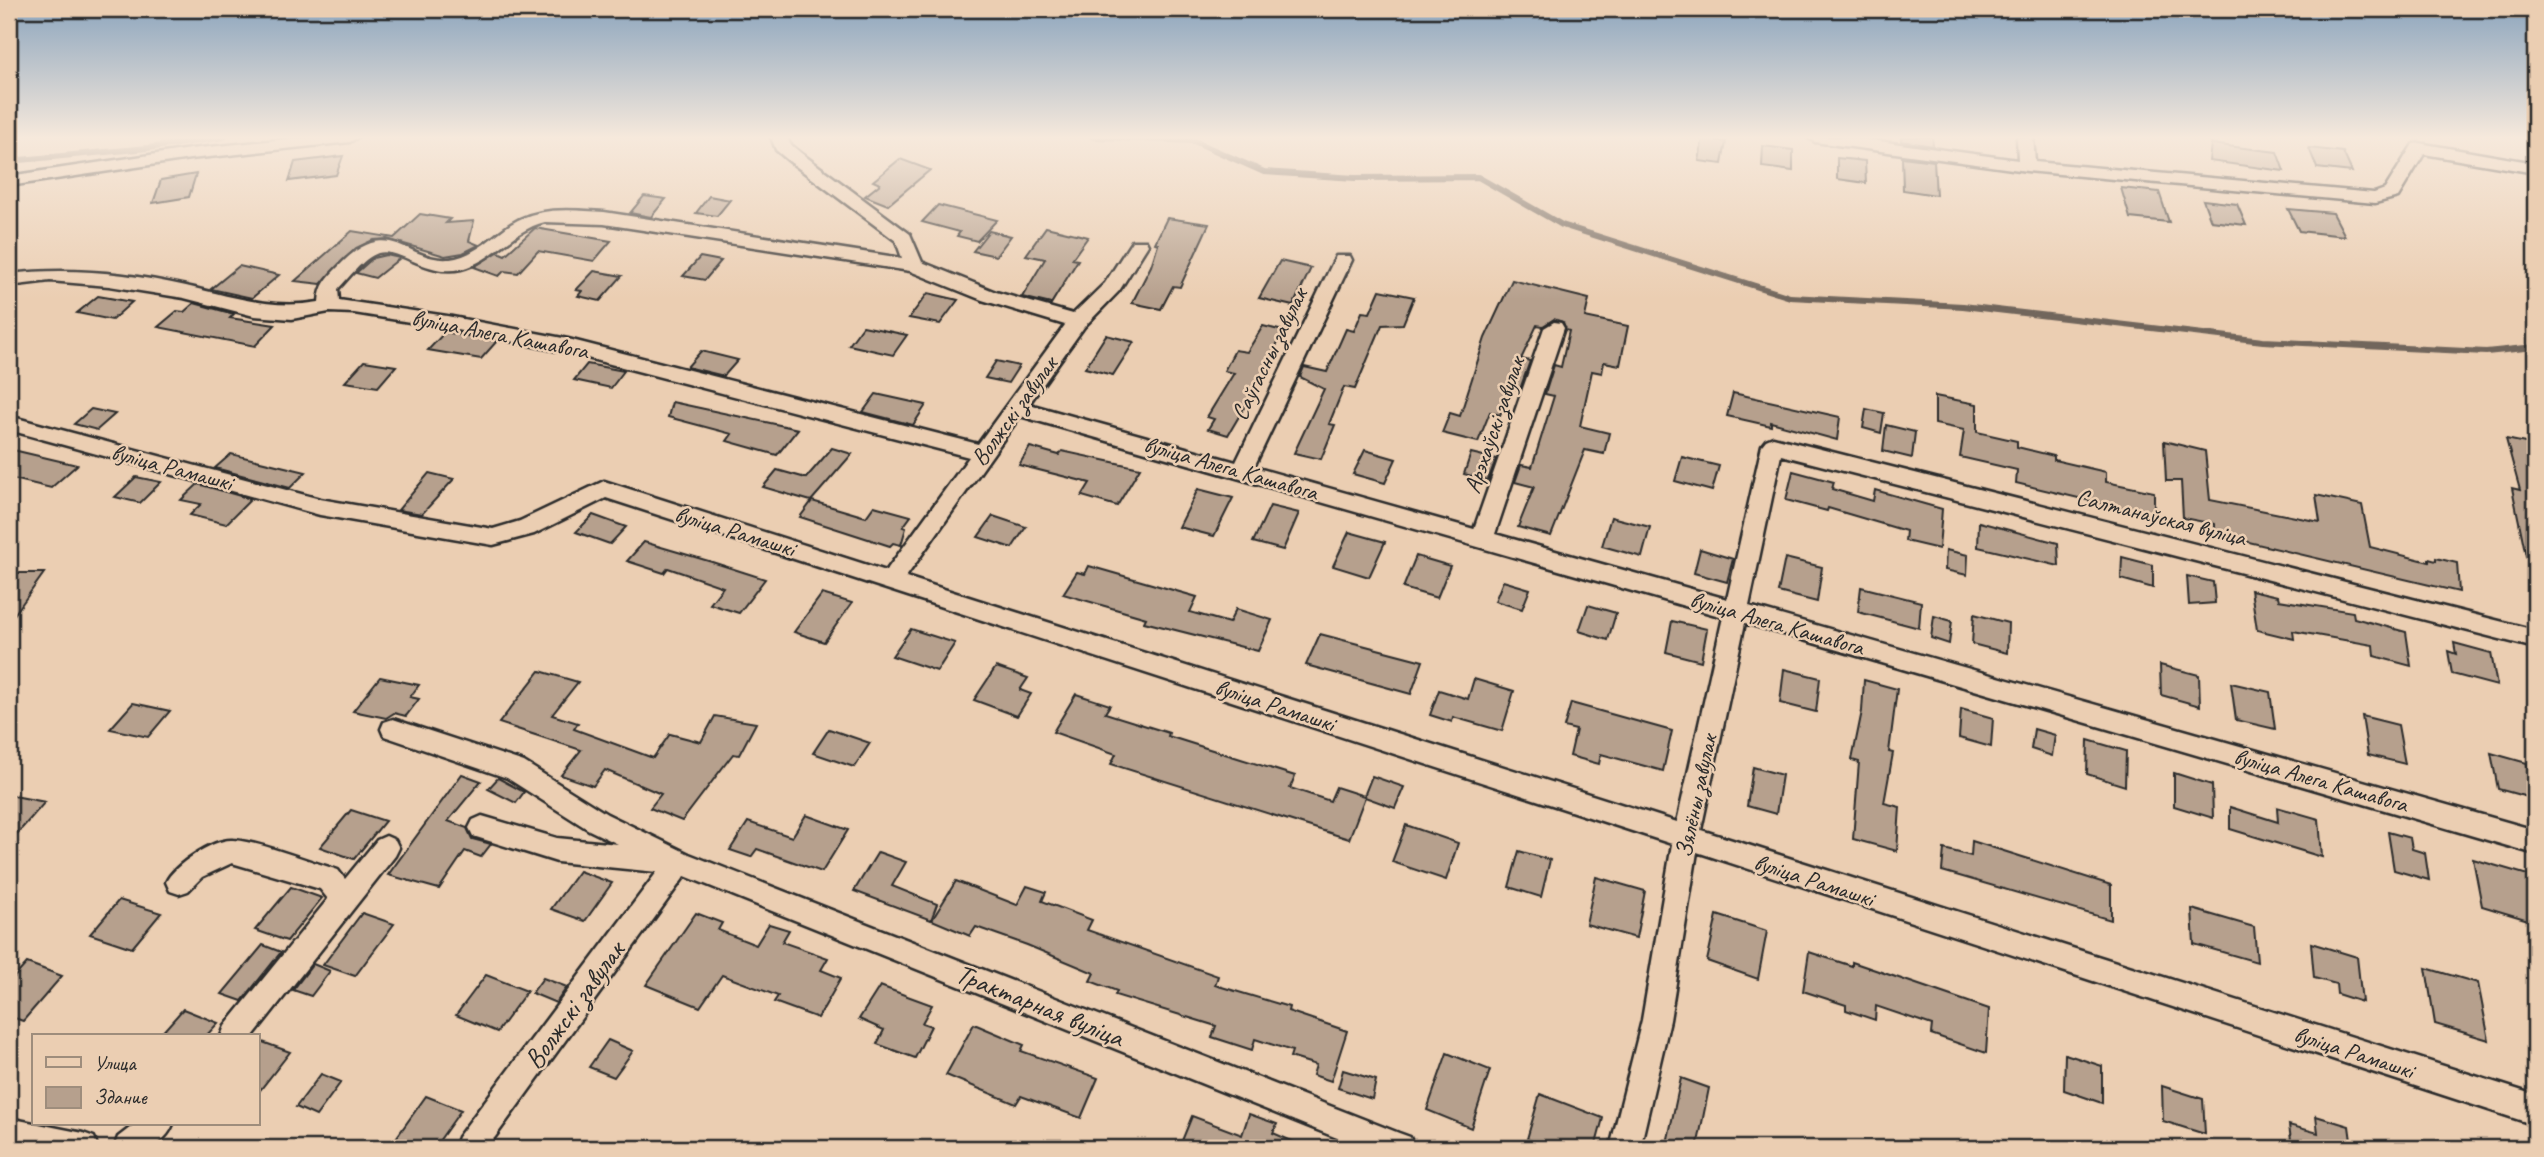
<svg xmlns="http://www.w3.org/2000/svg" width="2544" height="1157" viewBox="0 0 2544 1157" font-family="Caveat,sans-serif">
  <rect width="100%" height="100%" fill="#ebceb2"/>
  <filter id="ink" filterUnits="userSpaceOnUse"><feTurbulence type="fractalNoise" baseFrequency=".0143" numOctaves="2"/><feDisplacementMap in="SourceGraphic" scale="14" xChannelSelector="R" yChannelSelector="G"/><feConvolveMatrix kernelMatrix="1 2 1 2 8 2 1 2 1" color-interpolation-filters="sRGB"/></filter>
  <g filter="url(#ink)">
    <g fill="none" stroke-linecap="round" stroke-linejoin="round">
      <g stroke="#71665c" stroke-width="6">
        <polyline points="1093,137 1194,141 1264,172 1355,178 1478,177 1562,225 1790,297 1963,306 2263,341 2486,352 2535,347"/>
        <polyline points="9,161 148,148 224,137"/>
      </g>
    </g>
    <g fill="#b6a08d" stroke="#2b2b2b" stroke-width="2">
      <polygon points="1901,137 1932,137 1933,146 1901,141"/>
      <polygon points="1703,138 1726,142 1722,164 1699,161"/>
      <polygon points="2211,144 2277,152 2284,171 2209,161"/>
      <polygon points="1763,146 1793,150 1793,171 1762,167"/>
      <polygon points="2309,148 2343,152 2352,172 2317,168"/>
      <polygon points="343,156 336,175 289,181 295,162"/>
      <polygon points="1902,157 1934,161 1936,195 1903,190"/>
      <polygon points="1837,158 1865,161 1866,183 1837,179"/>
      <polygon points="900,159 930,170 888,205 865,196 880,184 873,181"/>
      <polygon points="196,174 189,197 153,203 161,180"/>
      <polygon points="2121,188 2159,192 2169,222 2130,218"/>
      <polygon points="644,196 666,199 651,217 630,213"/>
      <polygon points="709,196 730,200 717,216 696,213"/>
      <polygon points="2203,200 2237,204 2246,225 2211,221"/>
      <polygon points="938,205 997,220 977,241 957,236 960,232 922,222"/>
      <polygon points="2288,209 2333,213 2345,236 2299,231"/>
      <polygon points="420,214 450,219 446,223 474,221 469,241 479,245 463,253 445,256 387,239 373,240 356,248 321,284 295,281 352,231 394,238"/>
      <polygon points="1167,218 1209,224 1180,287 1173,286 1161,309 1132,303 1151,266 1158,244 1155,243"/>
      <polygon points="1046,227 1088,237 1072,259 1078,260 1051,304 1022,297 1045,259 1026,255"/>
      <polygon points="535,228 611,241 594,261 538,251 518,273 504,271 499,276 474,267 498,252 505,255"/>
      <polygon points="989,231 1011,236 996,256 973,251"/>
      <polygon points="386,255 400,258 375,278 356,273 373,258"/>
      <polygon points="700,257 721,261 705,280 683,276"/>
      <polygon points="1280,261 1311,268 1293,306 1259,298"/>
      <polygon points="239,266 279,275 252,298 211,289"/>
      <polygon points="594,271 622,276 600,301 578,296 582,291 576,290"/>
      <polygon points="1512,280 1589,299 1585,317 1628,326 1620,365 1604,362 1602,373 1592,371 1580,426 1609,433 1604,454 1585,450 1551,536 1518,527 1534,487 1515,482 1521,465 1532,467 1554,396 1545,394 1554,365 1561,367 1569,331 1566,330 1563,322 1554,319 1543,326 1537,325 1521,359 1530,361 1520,389 1511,388 1500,415 1490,412 1478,442 1442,433 1450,413 1460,416 1485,338"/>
      <polygon points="1380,290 1414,297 1403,324 1382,325 1355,389 1344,387 1329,424 1335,425 1321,459 1294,453 1324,389 1300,377 1304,367 1327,372 1346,329 1354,331 1362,312 1370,313"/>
      <polygon points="928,293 958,300 940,324 909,318"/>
      <polygon points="98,296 132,302 112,320 77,313"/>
      <polygon points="194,303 234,314 230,318 275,325 255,346 158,327 177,311 184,312"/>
      <polygon points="863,326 907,335 893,355 849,345"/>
      <polygon points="1263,326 1283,331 1261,379 1228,435 1208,429 1214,419 1207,417 1234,373 1224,371 1235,350 1247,352"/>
      <polygon points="445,332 496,341 497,341 481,359 428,350"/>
      <polygon points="1106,335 1134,342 1113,375 1085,368"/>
      <polygon points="701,351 738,360 724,376 687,367"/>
      <polygon points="364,361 396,366 378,387 345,382"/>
      <polygon points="996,361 1019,366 1008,383 985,378"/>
      <polygon points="587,364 624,371 611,388 574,380"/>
      <polygon points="1733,393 1840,417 1837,440 1771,422 1771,426 1727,416"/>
      <polygon points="876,394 926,405 913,425 863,412"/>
      <polygon points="1935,396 1977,404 1977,432 2017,441 2017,447 2054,456 2054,460 2106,472 2106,482 2154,492 2154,516 2016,483 2017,470 1960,457 1964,430 1935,424"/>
      <polygon points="672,402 798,429 777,455 727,441 732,434 668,417"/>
      <polygon points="91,409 115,414 97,430 74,424"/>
      <polygon points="1866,409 1884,413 1881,433 1863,428"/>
      <polygon points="1886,425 1915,432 1912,458 1883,451"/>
      <polygon points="2506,439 2535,445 2535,555 2526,556 2512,488 2520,490"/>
      <polygon points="2164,441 2205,451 2210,500 2320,522 2316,495 2362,505 2370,547 2429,562 2429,559 2436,561 2436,558 2457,563 2459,592 2215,534 2215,524 2183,518 2181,481 2166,481"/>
      <polygon points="1030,447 1059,455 1062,451 1140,468 1117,506 1082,496 1090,483 1019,465"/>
      <polygon points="832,448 852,454 811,501 763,487 777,470 806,478"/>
      <polygon points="9,449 77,465 51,488 9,478"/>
      <polygon points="1365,450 1396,459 1385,483 1353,474"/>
      <polygon points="1471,453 1496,459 1488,480 1464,474"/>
      <polygon points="231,454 306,472 290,488 215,468"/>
      <polygon points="1682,457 1719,466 1712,491 1675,481"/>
      <polygon points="1793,471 1834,482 1832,489 1873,501 1875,490 1942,509 1939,549 1905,541 1906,531 1828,508 1827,511 1786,500"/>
      <polygon points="429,473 454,479 422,514 398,510"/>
      <polygon points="136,477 161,482 140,503 115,497"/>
      <polygon points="198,484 251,499 226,524 190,515 201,504 181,500"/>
      <polygon points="1198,489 1233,498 1214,536 1179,527"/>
      <polygon points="812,501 866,517 874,506 911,516 903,527 906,528 901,545 893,543 890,546 800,517"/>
      <polygon points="1270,506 1299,513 1283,550 1253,542"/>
      <polygon points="593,515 626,527 610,544 576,532"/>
      <polygon points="993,516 1026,527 1012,548 978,537"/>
      <polygon points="1611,517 1650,527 1642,557 1602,546"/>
      <polygon points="1979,522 2058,543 2059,566 1978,547"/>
      <polygon points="1349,532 1385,542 1369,577 1333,566"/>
      <polygon points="644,542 712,562 765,579 739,613 710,604 723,587 668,568 664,573 627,561"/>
      <polygon points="1700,549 1733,559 1727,582 1694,573"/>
      <polygon points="1946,550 1968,555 1967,575 1945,570"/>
      <polygon points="1416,556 1450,566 1437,598 1403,588"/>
      <polygon points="2122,557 2153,565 2153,588 2121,579"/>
      <polygon points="1785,558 1822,567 1817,602 1778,592"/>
      <polygon points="1089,566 1197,597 1190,612 1229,623 1236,609 1272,620 1258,651 1144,622 1146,618 1063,594 1077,572 1085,574"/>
      <polygon points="9,573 44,573 9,622"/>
      <polygon points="2187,576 2213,582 2215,603 2189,605"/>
      <polygon points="1503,581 1530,589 1522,609 1495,601"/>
      <polygon points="1861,587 1921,602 1919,628 1858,612"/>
      <polygon points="2251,590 2278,596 2279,600 2353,612 2354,618 2406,632 2411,666 2374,656 2373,645 2293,631 2294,639 2257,630"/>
      <polygon points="822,594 852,603 824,642 794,632"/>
      <polygon points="1588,605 1616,613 1608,640 1579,631"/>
      <polygon points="1974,614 2008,623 2007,653 1972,644"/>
      <polygon points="1934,616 1952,621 1949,644 1931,638"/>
      <polygon points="1672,621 1707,629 1701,661 1666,652"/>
      <polygon points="911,629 955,643 937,671 892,656"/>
      <polygon points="1320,634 1423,661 1411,694 1306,665"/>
      <polygon points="2454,643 2491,653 2497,686 2452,674 2448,651 2456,654"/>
      <polygon points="2160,665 2199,675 2200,706 2161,695"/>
      <polygon points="996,667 1028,678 1020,690 1031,694 1017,716 974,700"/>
      <polygon points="1784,669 1820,678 1816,712 1780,703"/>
      <polygon points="540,671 578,682 552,715 578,723 574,729 653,758 670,734 701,742 715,716 756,723 739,755 733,754 682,821 650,808 661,794 605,770 593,786 561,775 581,750 499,723"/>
      <polygon points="380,677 419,685 410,697 419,699 406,716 394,713 386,718 353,711"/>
      <polygon points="1474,679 1514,691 1502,731 1453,717 1452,722 1430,715 1439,690 1468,699"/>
      <polygon points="1864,680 1897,689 1889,752 1893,753 1884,803 1900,807 1897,851 1853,839 1859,762 1852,760 1862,711"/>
      <polygon points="2231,683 2270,692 2275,729 2236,720"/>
      <polygon points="1076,694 1110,705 1105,713 1169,733 1168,736 1295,776 1290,788 1330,801 1336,787 1364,796 1372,776 1404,787 1395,808 1365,797 1349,839 1111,764 1116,754 1053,732"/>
      <polygon points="133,703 170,711 148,737 110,729"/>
      <polygon points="1571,703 1672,731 1663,771 1601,754 1599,764 1570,756 1576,730 1564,727"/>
      <polygon points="1961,709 1993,718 1991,747 1959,738"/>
      <polygon points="2362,716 2398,725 2405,764 2368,755"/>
      <polygon points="829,729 870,743 854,767 813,753"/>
      <polygon points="2034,729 2055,735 2052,756 2031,749"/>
      <polygon points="2088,740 2126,751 2125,786 2087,774"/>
      <polygon points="2491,753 2527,763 2535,799 2498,789"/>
      <polygon points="1753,767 1782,775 1776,814 1747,806"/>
      <polygon points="2174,773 2212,785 2213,818 2174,806"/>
      <polygon points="462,774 481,781 448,821 467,828 472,839 491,844 481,857 465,851 439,889 388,875"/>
      <polygon points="498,778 524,792 516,803 488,789"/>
      <polygon points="9,795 45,802 9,843"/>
      <polygon points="2230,807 2278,822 2277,807 2319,819 2322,857 2230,829"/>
      <polygon points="351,810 385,821 354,859 320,847"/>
      <polygon points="806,815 848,830 822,872 757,849 751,857 730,850 748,822 792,837"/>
      <polygon points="1406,825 1458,843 1446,880 1392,862"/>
      <polygon points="2388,832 2410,838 2412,849 2425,853 2429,880 2394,870"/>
      <polygon points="1972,841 2111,885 2111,920 1942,871 1944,849 1971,856"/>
      <polygon points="1519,851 1550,860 1541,897 1509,887"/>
      <polygon points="878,852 906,862 892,886 937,904 931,920 854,891"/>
      <polygon points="2473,859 2528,875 2535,922 2482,906"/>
      <polygon points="579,871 612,883 585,921 551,909"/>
      <polygon points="1596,877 1645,891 1636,938 1586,924"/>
      <polygon points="956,881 1017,905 1027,886 1046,892 1042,901 1092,920 1087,930 1218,976 1215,985 1289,1007 1288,1011 1347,1031 1331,1081 1313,1075 1316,1065 1290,1057 1292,1051 1255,1039 1252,1050 1212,1037 1216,1026 1115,995 1117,991 1090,981 1094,973 1027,945 976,927 970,936 932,920"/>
      <polygon points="291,887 322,898 287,941 255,930"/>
      <polygon points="119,900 161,913 132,948 90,934"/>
      <polygon points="2192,909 2254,927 2257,962 2194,944"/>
      <polygon points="362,913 394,924 355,976 323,965"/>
      <polygon points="696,913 722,923 718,930 756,945 769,924 789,930 782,942 828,958 821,970 841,978 818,1018 774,1002 778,996 722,975 700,1007 646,985"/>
      <polygon points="1717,915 1767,931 1758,979 1707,961"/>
      <polygon points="2311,943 2357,957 2362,1002 2337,994 2336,984 2314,978"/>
      <polygon points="263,945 281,952 242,1001 222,994"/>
      <polygon points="1809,952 1852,966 1852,962 1989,1009 1986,1053 1931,1034 1932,1025 1876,1006 1875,1020 1846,1010 1846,1005 1803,991"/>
      <polygon points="27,963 62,976 23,1021 9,1016 9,983"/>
      <polygon points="313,964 330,971 311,996 293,990"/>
      <polygon points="2426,968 2478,983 2489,1040 2435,1024"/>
      <polygon points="486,975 527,991 497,1032 456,1015"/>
      <polygon points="543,978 567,987 556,1003 532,993"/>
      <polygon points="880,986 932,1005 922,1023 931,1026 915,1058 877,1044 884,1030 859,1019"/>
      <polygon points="183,1009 218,1023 206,1036 159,1036"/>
      <polygon points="974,1024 1024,1045 1021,1051 1098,1078 1081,1118 1021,1096 1016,1104 946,1075"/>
      <polygon points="257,1040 290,1052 257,1094"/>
      <polygon points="608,1040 633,1051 614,1077 589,1067"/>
      <polygon points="1447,1053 1490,1070 1471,1128 1427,1110"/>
      <polygon points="2065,1054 2102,1066 2102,1103 2064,1090"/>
      <polygon points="1343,1070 1376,1080 1372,1099 1338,1088"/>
      <polygon points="321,1074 341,1082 316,1116 296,1107"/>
      <polygon points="1681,1078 1709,1088 1697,1148 1666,1148"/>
      <polygon points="2162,1086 2203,1099 2205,1134 2163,1121"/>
      <polygon points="1540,1094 1603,1118 1595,1148 1551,1148 1527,1139"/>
      <polygon points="426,1096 461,1110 434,1148 389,1148"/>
      <polygon points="1249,1114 1277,1124 1273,1133 1308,1148 1179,1148 1192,1116 1242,1135"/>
      <polygon points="2316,1116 2349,1126 2352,1148 2292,1148 2289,1125 2318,1133"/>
    </g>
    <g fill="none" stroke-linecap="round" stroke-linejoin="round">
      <defs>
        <g id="street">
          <polygon points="306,137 358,137 350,142 190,159 9,186 9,176 190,149"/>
          <path d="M 771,137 L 787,137 L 790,144 L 801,153 L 910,234 L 922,262 L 996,292 L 1073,314 L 1105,283 L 1132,241 L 1146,241 L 1148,245 L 1119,291 L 1084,327 L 1029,404 L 1236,462 L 1334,260 L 1336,256 L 1350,256 L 1352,260 L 1254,467 L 1474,529 L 1544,328 L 1554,322 L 1561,323 L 1564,328 L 1495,534 L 1727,599 L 1762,445 L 1766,440 L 1773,437 L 2535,630 L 2535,648 L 1781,455 L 1749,606 L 2535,830 L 2535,854 L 1745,623 L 1701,830 L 2535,1095 L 2535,1125 L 1697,852 L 1670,1020 L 1640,1148 L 1610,1148 L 1642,1020 L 1672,844 L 606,498 L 534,534 L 493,545 L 320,515 L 9,430 L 9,416 L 320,499 L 493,529 L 520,521 L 604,481 L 886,571 L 969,457 L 568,353 L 447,328 L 354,313 L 329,312 L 292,319 L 254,316 L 184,298 L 109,286 L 50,281 L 9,286 L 9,274 C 67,267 129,273 186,286 C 233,297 272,310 319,302 C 320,285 327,278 339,266 C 392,210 408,268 456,258 C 477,253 493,236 511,224 C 539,206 572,210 604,212 L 902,258 L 896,241 L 789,161 L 776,150 ZM 545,222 L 604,224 L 910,271 L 982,300 L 1065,325 L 978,444 L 568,339 L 447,316 L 339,300 L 338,289 C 349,278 362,259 378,253 C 399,247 428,277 461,269 C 493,261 514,229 545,222 ZM 1020,416 L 1723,617 L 1677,822 L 906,577 Z"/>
          <polygon points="1807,137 1849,137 2018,160 2017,137 2033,137 2035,162 2374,193 2385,189 2413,144 2419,143 2535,163 2535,173 2424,154 2398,197 2375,203 2027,171 1815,142"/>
          <polygon points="393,719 524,762 607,814 689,854 1399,1133 1410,1137 1414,1148 1362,1148 685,876 487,1148 454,1148 458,1137 657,872 557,862 473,836 469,828 473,820 482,816 557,838 618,844 589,830 507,778 384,736 381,729 384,722"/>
          <path d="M 386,836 L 395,840 L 399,848 L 395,856 L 253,1036 L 221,1036 L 225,1026 L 328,899 L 320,889 L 232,863 L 202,877 L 188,891 L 179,894 L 170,891 L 166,882 C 174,865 214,838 233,840 C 260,842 302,859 329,867 L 338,870 L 345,879 L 377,840 Z"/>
          <polygon points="9,1118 83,1133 94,1137 98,1148 9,1148"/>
          <path d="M 135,1124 L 173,1124 C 162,1151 140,1148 114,1148 L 118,1137 Z"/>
        </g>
      </defs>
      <use href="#street" stroke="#2b2b2b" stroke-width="5"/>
      <use href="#street" fill="#ebceb2" fill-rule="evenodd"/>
    </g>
  </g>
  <linearGradient id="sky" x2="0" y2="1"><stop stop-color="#8ba4bd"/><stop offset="0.46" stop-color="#f6e9dc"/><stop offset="1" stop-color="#f6e9dc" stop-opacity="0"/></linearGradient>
  <rect width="2544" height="299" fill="url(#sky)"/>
  <g text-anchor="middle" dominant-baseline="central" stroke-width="5" stroke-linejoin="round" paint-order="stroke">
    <g font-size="24" fill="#2b2b2b" stroke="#ebceb2">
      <text transform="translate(500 334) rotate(11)">вуліца Алега Кашавога</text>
      <text transform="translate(1269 354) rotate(-64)">Саўгасны завулак</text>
      <text transform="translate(1014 411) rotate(-54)">Волжскі завулак</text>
      <text transform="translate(1494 425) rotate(-71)">Арэхаўскі завулак</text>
      <text transform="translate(172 467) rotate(15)">вуліца Рамашкі</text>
      <text transform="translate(1231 468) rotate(16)">вуліца Алега Кашавога</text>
      <text transform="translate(2161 517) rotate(14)">Салтанаўская вуліца</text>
      <text transform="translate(735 531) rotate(17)">вуліца Рамашкі</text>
      <text transform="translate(1777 623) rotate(16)">вуліца Алега Кашавога</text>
      <text transform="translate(1275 705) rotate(18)">вуліца Рамашкі</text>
      <text transform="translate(2321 780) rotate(16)">вуліца Алега Кашавога</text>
      <text transform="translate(1696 796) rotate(-78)">Зялёны завулак</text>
      <text transform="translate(1814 880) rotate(18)">вуліца Рамашкі</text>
      <text transform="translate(2354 1052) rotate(18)">вуліца Рамашкі</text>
    </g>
    <g font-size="28" fill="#2b2b2b" stroke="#ebceb2">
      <text transform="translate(574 1005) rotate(-54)">Волжскі завулак</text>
      <text transform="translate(1040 1005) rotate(22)">Трактарная вуліца</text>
    </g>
  </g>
  <rect width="2544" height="1157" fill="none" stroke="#ebceb2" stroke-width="35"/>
  <rect x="18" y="18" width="2509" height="1122" fill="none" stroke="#2b2b2b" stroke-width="2.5" filter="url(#ink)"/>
  <rect x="32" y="1034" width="228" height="91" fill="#ebceb2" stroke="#9e8d7c" stroke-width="2"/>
  <rect x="46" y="1057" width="35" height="10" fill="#ebceb2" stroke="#9e8d7c" stroke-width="2"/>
  <text x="94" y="1070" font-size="21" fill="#2b2b2b">Улица</text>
  <rect x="46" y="1087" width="35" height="21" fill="#b6a08d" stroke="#9e8d7c" stroke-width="2"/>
  <text x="94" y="1104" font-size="21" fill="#2b2b2b">Здание</text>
</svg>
